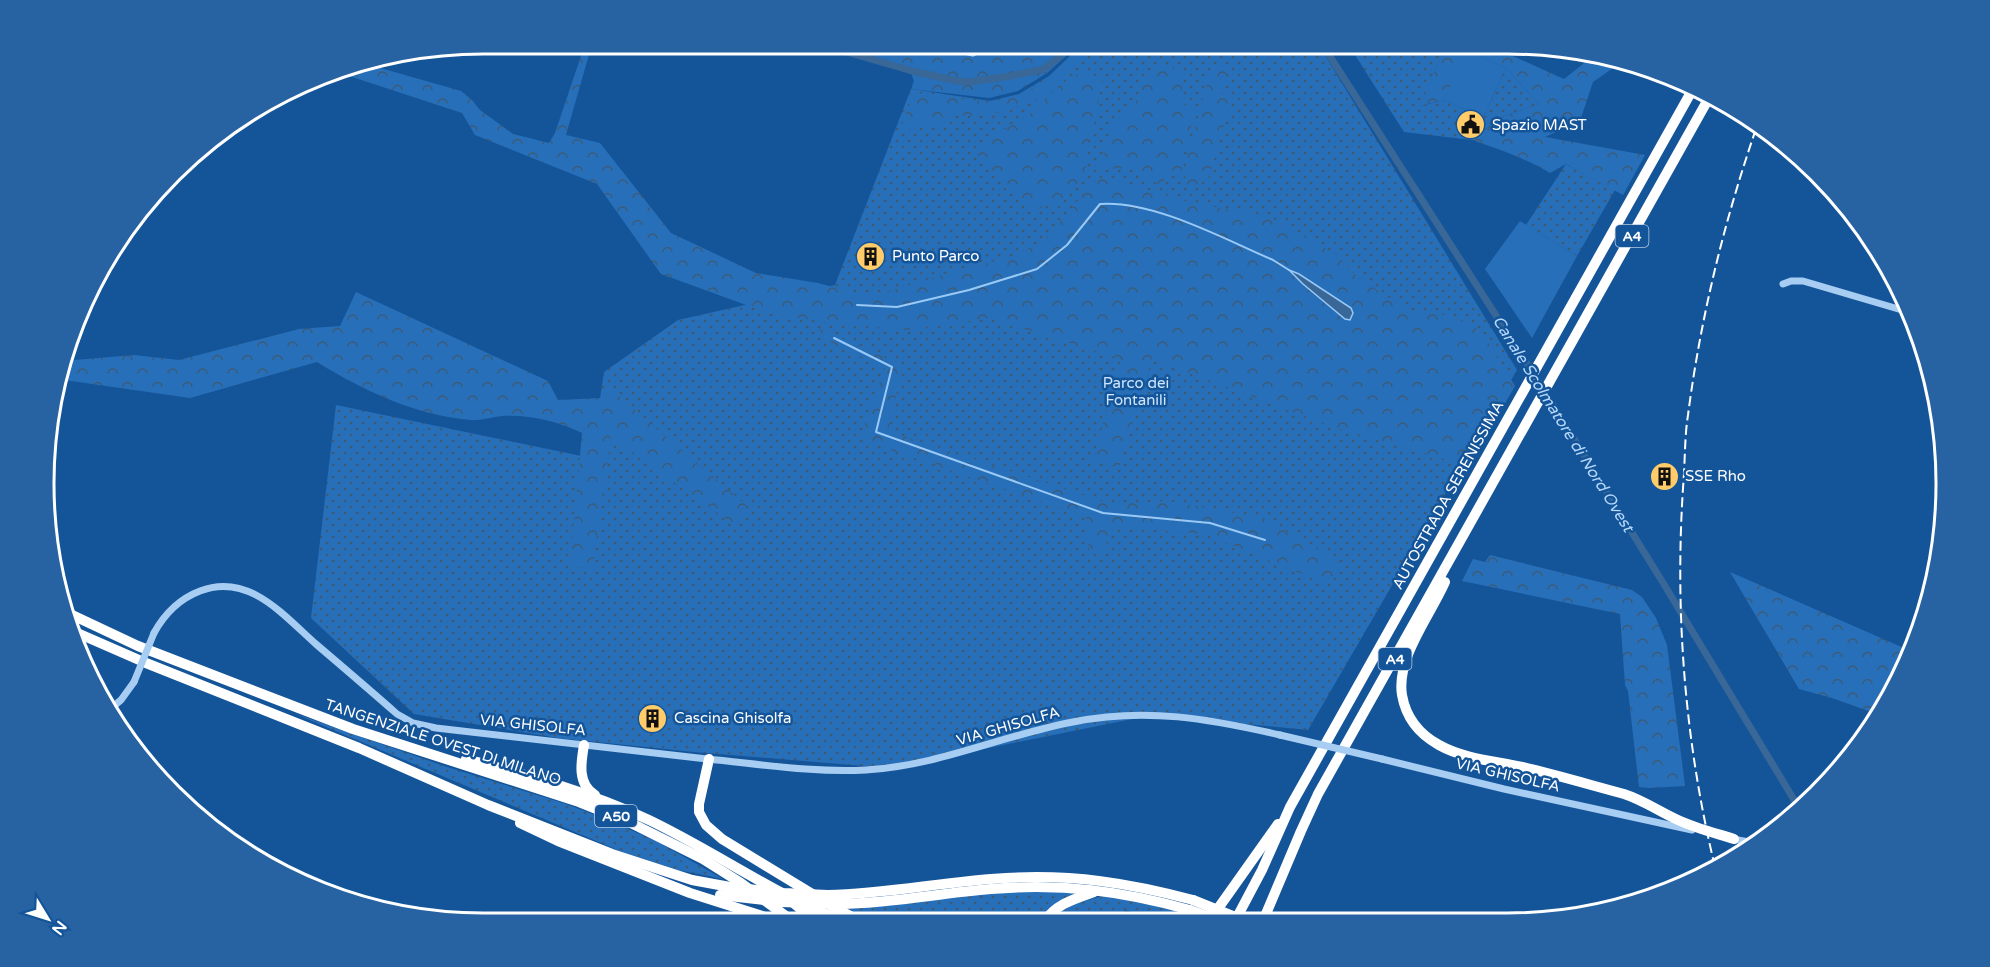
<svg xmlns="http://www.w3.org/2000/svg" width="1990" height="967" viewBox="0 0 1990 967" font-family="'Varela Round',sans-serif">
  <defs>
    <pattern id="grass-dots" width="8" height="8" patternUnits="userSpaceOnUse" patternTransform="scale(1.5)"><rect width="8" height="8" fill="#276fb8"/><path d="M2 2h.1M6 6h.1" fill="none" stroke="#3d5a77" stroke-width="1.8" stroke-linecap="round"/></pattern>
    <pattern id="forest-crowns" width="20" height="18" patternUnits="userSpaceOnUse" patternTransform="scale(1.5)"><rect width="20" height="18" fill="#276fb8"/><path d="M2 6a3 3 0 1 1 6 0M12 15a3 3 0 1 1 6 0" fill="none" stroke="#3d5a77"/></pattern>
  </defs>
  <rect width="100%" height="100%" fill="#14559a"/>
  <g fill="url(#grass-dots)">
    <polygon points="1079,44 1318,44 1517,370 1308,730 1152,715 889,768 694,752 558,738 414,714 311,618 336,405 591,458 604,372 678,320 835,285 911,89 990,101 1019,94 1049,76 1069,57"/>
    <polygon points="1348,44 1440,44 1439,61 1421,106 1444,100 1483,118 1506,68 1539,104 1499,118 1472,140 1404,132"/>
    <polygon points="1566,164 1615,190 1577,256 1526,225"/>
    <polygon points="293,713 447,767 566,804 603,818 656,841 723,879 678,870 620,851"/>
    <polygon points="996,891 1081,891 1040,922 868,922 842,909"/>
    <polygon points="1102,896 1122,897 1201,918 1197,921 1166,921 1125,910 1119,921 1109,919 1108,921 1047,922 1061,908"/>
  </g>
  <g fill="url(#forest-crowns)">
    <polygon points="585,44 592,44 566,135 600,143 671,233 756,273 818,283 858,294 886,292 959,270 1016,256 1045,239 1093,183 1101,178 1111,179 1192,203 1267,216 1335,254 1359,278 1408,311 1452,316 1481,331 1515,386 1469,466 1336,428 1152,359 1119,468 1093,460 1121,359 989,318 905,330 834,323 771,314 661,274 597,184 475,135 462,113 334,71 342,67 363,63 461,91 472,100 480,110 513,134 549,143 555,133"/>
    <polygon points="808,44 1076,44 1066,56 1047,73 1018,91 989,98 911,89 914,81 911,73"/>
    <path d="M 1080,44 L 1095,44 L 1063,78 L 1042,97 L 1000,112 L 977,116 L 948,115 L 942,124 L 929,125 L 917,124 L 906,132 L 901,130 C 905,117 908,97 922,93 C 943,96 966,101 988,101 C 1025,102 1059,72 1080,44 Z"/>
    <polygon points="1236,44 1271,44 1277,61"/>
    <path d="M 1440,44 L 1486,44 L 1564,79 L 1597,53 L 1623,61 L 1593,82 L 1580,121 L 1545,137 L 1645,155 L 1623,195 L 1566,164 L 1550,173 C 1525,158 1499,149 1472,140 L 1499,118 L 1539,104 L 1506,68 L 1468,51 L 1444,100 L 1420,106 L 1439,61 Z"/>
    <polygon points="1212,64 1230,64 1221,95 1233,94 1209,177 1196,185 1193,192 1190,193 1185,187 1186,163"/>
    <polygon points="1165,65 1178,71 1182,76 1182,103 1195,112 1183,156 1182,172 1166,179 1160,185 1131,168 1111,169 1097,172 1113,125 1134,106 1147,76 1155,67"/>
    <polygon points="1085,73 1102,78 1096,119 1088,139 1086,167 1076,186 1059,207 1046,205 1036,210 1005,188 976,153 987,138 1023,120 1071,76"/>
    <path d="M 356,292 L 548,381 L 558,400 L 601,398 L 610,389 L 746,505 L 737,527 L 611,437 L 592,571 L 570,565 L 582,433 C 559,421 527,414 502,416 C 492,417 480,421 470,420 C 415,415 364,391 317,362 L 190,398 L 57,379 L 63,361 L 134,355 L 179,360 L 299,329 L 340,326 Z"/>
    <polygon points="820,329 903,365 888,431 1111,504 1169,501 1266,519 1341,563 1327,584 1209,536 1184,532 1116,527 1113,529 1101,556 1089,551 1086,517 859,439 885,368 818,336"/>
    <polygon points="1490,555 1632,590 1642,597 1656,618 1667,645 1685,786 1649,788 1639,787 1628,691 1625,685 1620,614 1462,581 1473,559 1485,562"/>
    <polygon points="1730,572 1913,652 1877,714 1832,698 1799,689"/>
  </g>
  <g fill="#276fb8">
    <polygon points="1467,50 1506,68 1483,118 1444,100"/>
    <polygon points="1520,221 1577,256 1532,338 1485,269"/>
  </g>
  <g fill="#386798" stroke="#99c9f6" stroke-width="1.5">
    <path d="M 923,44 C 938,44 963,43 976,50 L 977,54 L 973,56 Z"/>
    <polygon points="1289,270 1299,274 1351,308 1353,313 1350,320 1345,319 1303,284"/>
  </g>
  <g fill="none" stroke-linecap="round" stroke-linejoin="round">
    <g stroke="#99c9f6" stroke-width="2">
      <path d="M 857,305 L 897,307 L 969,290 L 1037,269 L 1067,245 L 1100,204 C 1153,200 1224,239 1273,260 L 1289,270"/>
      <polyline points="834,338 892,367 876,432 1103,513 1210,523 1265,540"/>
    </g>
    <g stroke="#386798" stroke-width="7">
      <polyline points="819,44 912,71 957,81 969,82 1011,76 1044,69 1057,59 1069,44"/>
      <polyline points="1322,44 1547,395 1665,586 1799,808"/>
    </g>
    <g stroke="#a7cdf3" stroke-width="7">
      <polyline points="1783,284 1791,281 1803,281 1912,313"/>
      <path d="M 154,633 C 165,613 179,599 200,591 C 249,572 284,616 317,645 C 344,668 371,691 397,714 L 413,723 L 436,728 C 527,738 617,749 707,759 C 759,764 814,773 866,770 C 938,766 1003,735 1073,722 C 1146,707 1210,719 1280,735"/>
      <polyline points="109,710 121,700 134,682"/>
      <polyline points="1382,759 1504,789 1692,830"/>
      <polyline points="1732,839 1755,843"/>
    </g>
    <g stroke="#fff" stroke-width="10">
      <path d="M 1445,582 C 1430,616 1396,658 1402,695 C 1406,718 1419,734 1439,745 C 1464,759 1495,761 1522,767 C 1557,775 1590,785 1624,794 C 1643,800 1660,812 1678,820 C 1695,828 1715,833 1734,839"/>
      <polyline points="70,614 138,646 353,729 579,802 629,822 703,859 741,883 794,922"/>
      <polyline points="75,632 146,663 359,748 488,805 612,854 692,880 730,887"/>
      <path d="M 584,745 C 581,762 577,784 595,795"/>
      <path d="M 466,759 C 528,775 591,793 649,820 C 695,842 737,869 782,893"/>
      <polyline points="709,759 699,804 699,812 706,825 722,839 814,895"/>
      <polyline points="520,823 558,841 690,893 781,922"/>
      <path d="M 828,895 C 888,894 946,881 1006,878 C 1073,874 1129,883 1193,900"/>
      <polyline points="791,901 816,922"/>
      <polyline points="802,902 842,922"/>
      <path d="M 841,904 C 892,903 941,893 991,889 C 1061,883 1123,891 1190,910"/>
      <polyline points="830,905 861,922"/>
      <polyline points="1212,917 1278,824"/>
      <polyline points="1235,921 1262,870 1290,807 1694,87"/>
      <polyline points="1263,921 1301,831 1318,794 1710,96"/>
      <path d="M 1044,922 C 1056,904 1074,899 1094,892"/>
    </g>
    <path stroke="#fff" stroke-width="2" stroke-dasharray="10 4.5" stroke-linecap="butt" d="M 1715,867 C 1684,739 1674,605 1684,474 C 1685,454 1685,434 1688,415 C 1701,315 1725,218 1758,123"/>
    <g stroke="#a7cdf3" stroke-width="7">
      <polyline points="134,682 154,633"/>
      <polyline points="1280,735 1382,759"/>
    </g>
    <g stroke="#fff" stroke-width="10">
      <polyline points="730,887 783,893 828,895"/>
      <polyline points="720,895 781,902 841,904"/>
      <polyline points="1193,900 1245,921"/>
      <polyline points="1190,910 1220,921"/>
    </g>
  </g>
  <defs>
    <symbol id="civic-disc" viewBox="-11 -11 22 22"><circle r="9.5" fill="#ffcc69" stroke="#14559a"/><path d="M-.6-6.5H3V-4.5H.6V-3L4-1V1h2V6H-6V1h2V-1L-.6-3ZM-1.2 2.5V6h2.4V2.5Z" fill="#111"/></symbol>
    <symbol id="building-disc" viewBox="-11 -11 22 22"><circle r="9.5" fill="#ffcc69" stroke="#14559a"/><path d="M-4-6H4V6H1V3H-1V6H-4ZM-2.5-4.3h1.7v1.8h-1.7ZM.8-4.3h1.7v1.8H.8ZM-2.5-1h1.7V.8h-1.7ZM.8-1h1.7V.8H.8Z" fill="#111"/></symbol>
  </defs>
  <g fill-rule="evenodd">
    <use href="#civic-disc" x="1454" y="108" width="33" height="33"/>
    <use href="#building-disc" x="854" y="240" width="33" height="33"/>
    <use href="#building-disc" x="1648" y="460" width="33" height="33"/>
    <use href="#building-disc" x="636" y="702" width="33" height="33"/>
  </g>
  <g text-anchor="middle" dominant-baseline="central" stroke-width="5" stroke-linejoin="round" paint-order="stroke">
    <g fill="#14559a" stroke="#b8cce1" stroke-width="1.5">
      <rect x="1615.5" y="225" width="33" height="22" rx="4.5"/>
      <rect x="1378.5" y="648" width="33" height="22" rx="4.5"/>
      <rect x="595" y="805" width="42" height="22" rx="4.5"/>
    </g>
    <g font-size="14" font-weight="bold" fill="#fff">
      <text x="1632" y="236">A4</text>
      <text x="1395" y="659">A4</text>
      <text x="616" y="816">A50</text>
    </g>
    <g font-size="15" fill="#fff" stroke="#14559a" text-anchor="start">
      <text x="1492" y="125">Spazio MAST</text>
      <text x="892" y="256">Punto Parco</text>
      <text x="1685" y="476">SSE Rho</text>
      <text x="674" y="718">Cascina Ghisolfa</text>
    </g>
    <g font-size="15" fill="#cfe6fd" stroke="#14559a">
      <text x="1136" y="383">Parco dei<tspan x="1136" dy="17">Fontanili</tspan></text>
    </g>
    <g font-size="15" fill="#fff" stroke="#14559a">
      <text transform="translate(1448 495) rotate(-61)">AUTOSTRADA SERENISSIMA</text>
      <text transform="translate(533 725) rotate(6)">VIA GHISOLFA</text>
      <text transform="translate(1008 726) rotate(-16)">VIA GHISOLFA</text>
      <text transform="translate(443 742) rotate(18)">TANGENZIALE OVEST DI MILANO</text>
      <text transform="translate(1508 775) rotate(13)">VIA GHISOLFA</text>
    </g>
    <g font-size="16" font-style="italic" fill="#b4d7fa" stroke="#14559a">
      <text transform="translate(1563 424) rotate(58)">Canale Scolmatore di Nord Ovest</text>
    </g>
  </g>
  <path d="M0 0H1990V967H0ZM483 54H1507A429 429 0 0 1 1936 483V484A429 429 0 0 1 1507 913H483A429 429 0 0 1 54 484V483A429 429 0 0 1 483 54Z" fill="#2763a2" fill-rule="evenodd"/>
  <path fill="none" stroke="#fff" stroke-width="3" d="M483 54H1507A429 429 0 0 1 1936 483V484A429 429 0 0 1 1507 913H483A429 429 0 0 1 54 484V483A429 429 0 0 1 483 54Z"/>
  <g transform="translate(48 919) rotate(128)" stroke="#14559a" stroke-width="4.5" paint-order="stroke">
  <path d="M0-4.5L10 22L0 15L-10 22Z" fill="#ffffff"/>
  <text y="-9" font-size="16" font-weight="bold" text-anchor="middle" fill="#ffffff">N</text>
  </g>
</svg>
